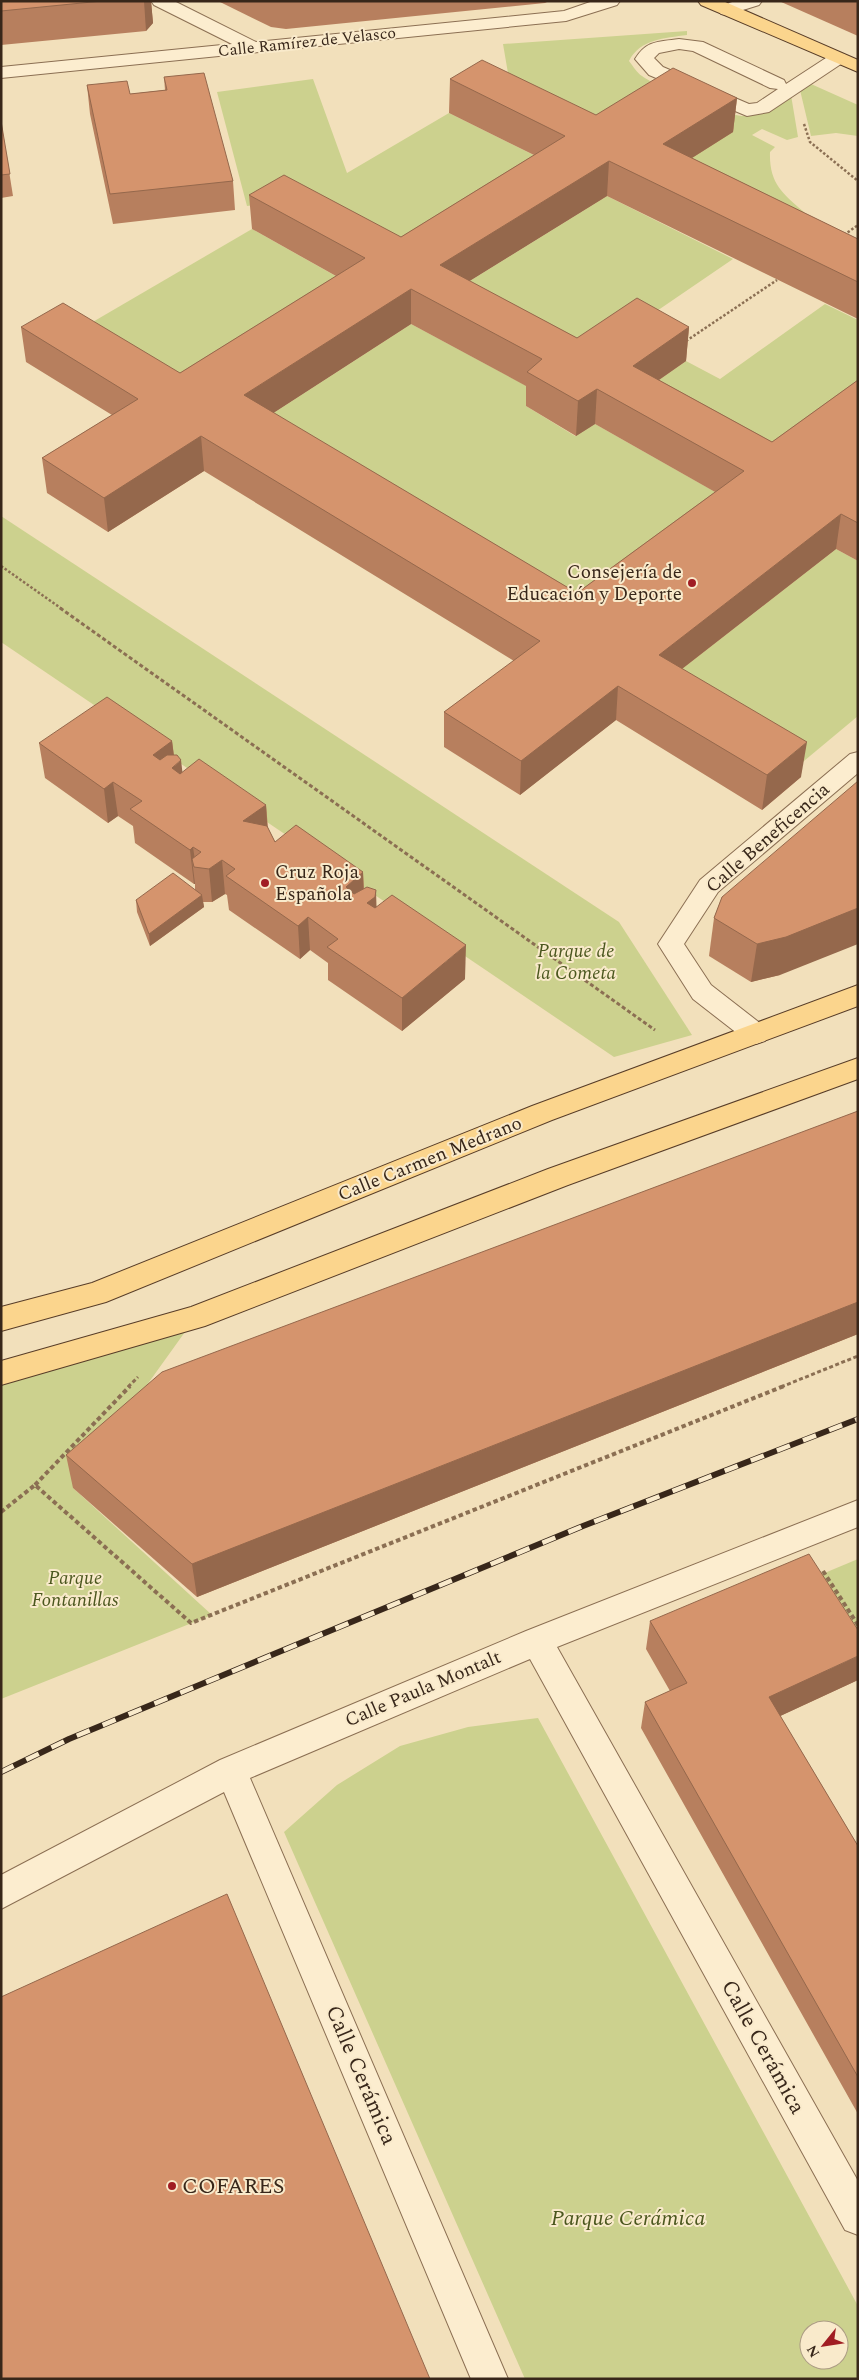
<svg xmlns="http://www.w3.org/2000/svg" width="859" height="2380" viewBox="0 0 859 2380" font-family="Spectral,serif">
  <rect width="100%" height="100%" fill="#f2e0bb"/>
  <g fill="#ccd18e" fill-rule="evenodd">
    <path d="M 687,31 L 687,35 C 665,38 640,39 629,61 C 633,66 637,73 642,76 C 660,89 729,119 750,116 C 766,114 778,103 791,95 L 798,137 L 787,140 L 762,129 L 752,135 L 775,147 L 770,152 C 769,183 782,193 804,212 L 773,234 L 594,149 L 510,85 L 503,44 Z"/>
    <polygon points="313,79 347,173 449,113 564,170 401,272 304,198 247,206 217,92"/>
    <polygon points="811,84 858,105 858,136 836,133 811,136 800,90"/>
    <polygon points="607,196 733,259 629,330 575,373 439,300"/>
    <polygon points="252,229 366,293 183,407 67,337"/>
    <polygon points="825,304 858,320 858,411 768,477 630,400 686,361 720,379"/>
    <polygon points="411,324 540,393 526,406 575,436 595,424 740,506 575,628 247,430"/>
    <polygon points="1,516 619,922 692,1035 614,1057 1,642"/>
    <polygon points="836,549 858,561 858,716 792,771 656,689"/>
    <polygon points="195,1318 73,1488 212,1615 1,1699 1,1371"/>
    <polygon points="858,1559 858,1670 803,1582"/>
    <path d="M 538,1718 L 858,2306 L 858,2379 L 525,2379 L 284,1832 L 337,1785 L 400,1746 L 468,1727 ZM 809,2330 L 839,2330 L 839,2360 L 809,2360 Z"/>
  </g>
  <g fill="none" stroke-linecap="round" stroke-linejoin="round">
    <defs>
      <path id="service" d="M 679,39 L 703,42 L 784,80 L 786,84 L 832,54 L 844,54 L 847,58 L 844,62 L 769,112 L 747,116 L 649,75 L 635,59 C 647,40 658,42 679,39 ZM 679,49 L 693,51 L 770,88 L 778,89 L 757,103 L 749,104 L 663,67 L 654,58 L 659,53 Z"/>
      <g id="minor">
        <polygon points="151,1 174,1 256,42 564,11 593,1 620,1 617,5 566,21 1,78 1,67 232,44 154,5"/>
        <polygon points="735,1 762,1 759,5 727,15 721,14 718,10 721,6"/>
        <polygon points="858,752 858,773 718,892 684,944 711,985 765,1027 769,1034 765,1041 756,1044 747,1041 693,999 658,944 700,880 850,754"/>
        <polygon points="858,1500 858,1527 557,1647 858,2181 858,2235 845,2230 530,1659 250,1778 508,2379 471,2379 224,1792 1,1909 1,1875 220,1760 526,1631"/>
      </g>
      <g id="primary">
        <polygon points="698,1 723,1 858,60 858,72 701,5"/>
        <polygon points="858,985 858,1006 552,1120 106,1302 1,1331 1,1307 92,1283 532,1106"/>
        <polygon points="858,1058 858,1079 568,1185 205,1326 1,1385 1,1361 191,1307 548,1169"/>
      </g>
    </defs>
    <use href="#service" stroke="#8b6f53" stroke-width="2"/>
    <use href="#minor" stroke="#8b6f53" stroke-width="2"/>
    <use href="#primary" stroke="#583d28" stroke-width="2"/>
    <g stroke="#8b6f53" stroke-width="2.5" stroke-dasharray="2.5 2" stroke-linecap="butt">
      <polyline points="804,124 810,142 858,181"/>
      <polyline points="844,235 858,225"/>
      <polyline points="686,341 777,280"/>
      <polyline points="1,566 62,609"/>
    </g>
    <g stroke="#8b6f53" stroke-width="3" stroke-dasharray="4 2.5" stroke-linecap="butt">
      <polyline points="60,608 655,1030"/>
      <polyline points="128,1387 138,1377"/>
      <polyline points="781,1387 858,1356"/>
    </g>
    <g stroke="#8b6f53" stroke-width="4" stroke-dasharray="4.5 3" stroke-linecap="butt">
      <polyline points="35,1485 130,1386"/>
      <polyline points="1,1512 35,1485 191,1623 784,1386"/>
      <polyline points="823,1571 858,1625"/>
    </g>
    <use href="#service" fill="#fcedcf" fill-rule="evenodd"/>
    <use href="#minor" fill="#fcedcf" fill-rule="evenodd"/>
    <use href="#primary" fill="#fbd58d" fill-rule="evenodd"/>
    <defs>
      <polyline id="rail" points="1,1772 69,1739 583,1526 858,1419"/>
    </defs>
    <use href="#rail" stroke="#38271a" stroke-width="6"/>
    <use href="#rail" stroke="#f9eacb" stroke-width="4.5" stroke-dasharray="14" stroke-linecap="butt"/>
  </g>
  <g fill="#b77f5e" fill-rule="evenodd">
    <polygon points="1,1 151,1 153,23 146,31 1,45"/>
    <polygon points="218,1 549,1 545,3 286,29 271,27"/>
    <polygon points="779,1 858,1 858,36"/>
    <polygon points="164,77 233,181 235,210 113,224 90,114 87,85 130,94 165,90"/>
    <path d="M 450,79 L 596,115 L 737,98 L 733,132 L 692,158 L 858,239 L 858,319 L 607,196 L 469,281 L 577,338 L 689,327 L 686,361 L 659,380 L 772,442 L 858,380 L 858,561 L 836,549 L 682,669 L 801,777 L 762,810 L 616,720 L 520,795 L 444,747 L 444,712 L 514,661 L 204,471 L 108,532 L 47,493 L 42,458 L 112,415 L 26,362 L 21,327 L 180,373 L 336,276 L 252,229 L 249,195 L 401,237 L 534,155 L 449,113 ZM 411,324 L 526,386 L 526,406 L 576,436 L 595,424 L 715,492 L 577,593 L 273,413 Z"/>
    <polygon points="1,121 13,196 1,198"/>
    <polygon points="172,741 174,755 182,772 266,805 268,828 275,842 363,872 364,889 377,907 465,979 402,1031 328,980 328,963 310,950 300,959 229,910 227,895 225,894 212,902 203,902 204,907 150,946 137,912 136,900 195,890 195,884 194,884 135,843 133,826 118,816 108,823 45,778 39,743"/>
    <polygon points="722,897 780,975 751,982 709,956 714,918"/>
    <polygon points="858,1111 858,1334 197,1597 73,1488 66,1455"/>
    <polygon points="650,1621 858,1680 780,1716 858,1846 858,2114 641,1728 645,1702 670,1691 646,1649"/>
  </g>
  <g fill="#95684c">
    <polygon points="144,1 151,1 153,23 146,31"/>
    <polygon points="737,98 733,132 660,178 663,144"/>
    <polygon points="609,161 607,196 439,300 440,265"/>
    <polygon points="411,289 411,324 247,430 244,395"/>
    <polygon points="689,327 686,361 630,400 633,366"/>
    <polygon points="597,389 595,424 576,436 578,401"/>
    <polygon points="201,436 204,471 108,532 104,498"/>
    <polygon points="841,514 836,549 656,689 659,655"/>
    <polygon points="618,686 616,720 520,795 521,761"/>
    <polygon points="172,741 175,766 181,760 185,794 153,755"/>
    <polygon points="807,742 801,777 762,810 767,775"/>
    <polygon points="113,782 118,816 108,823 104,789"/>
    <polygon points="266,805 268,839 243,821"/>
    <polygon points="193,847 196,867 192,859 195,884 194,884 190,850"/>
    <polygon points="222,860 225,894 212,902 209,869"/>
    <polygon points="363,872 364,906 346,887"/>
    <polygon points="376,890 377,923 367,903"/>
    <polygon points="202,895 204,907 150,946 149,934"/>
    <polygon points="858,908 858,944 780,975 751,982 757,944"/>
    <polygon points="308,917 310,950 300,959 298,926"/>
    <polygon points="466,945 465,979 402,1031 402,998"/>
    <polygon points="858,1302 858,1334 197,1597 192,1564"/>
    <polygon points="858,1656 858,1680 763,1724 769,1697"/>
  </g>
  <g fill="#d5946d" stroke="#95684c" fill-rule="evenodd">
    <polygon points="1,1 102,1 1,11"/>
    <path d="M 482,60 L 596,115 L 673,68 L 737,98 L 663,144 L 858,239 L 858,282 L 609,161 L 440,265 L 577,338 L 637,298 L 689,327 L 633,366 L 772,442 L 858,380 L 858,523 L 841,514 L 659,655 L 807,742 L 767,775 L 618,686 L 521,761 L 444,712 L 540,641 L 201,436 L 104,498 L 42,458 L 138,399 L 21,327 L 63,303 L 180,373 L 365,258 L 249,195 L 284,175 L 401,237 L 565,136 L 450,79 ZM 411,289 L 542,359 L 527,372 L 578,401 L 597,389 L 744,471 L 577,593 L 244,395 Z"/>
    <polygon points="204,73 233,181 110,194 87,85 127,81 130,94 167,90 164,77"/>
    <polygon points="1,121 10,174 1,175"/>
    <polygon points="107,697 172,741 153,755 160,760 167,755 177,755 181,760 172,768 180,774 199,759 266,805 243,821 267,826 275,842 296,825 363,872 346,887 354,894 367,887 376,890 375,897 367,903 375,908 392,895 466,945 402,998 327,947 338,939 308,917 298,926 226,876 235,869 222,860 209,869 194,867 192,859 201,852 193,847 190,850 130,809 142,801 113,782 104,789 39,743"/>
    <polygon points="858,781 858,908 786,937 757,944 714,918 722,897"/>
    <polygon points="173,873 202,895 149,934 136,900"/>
    <polygon points="858,1111 858,1302 192,1564 66,1455 162,1372"/>
    <polygon points="809,1554 858,1630 858,1656 769,1697 858,1846 858,2077 645,1702 687,1683 650,1621"/>
    <polygon points="227,1894 430,2379 1,2379 1,1997"/>
  </g>
  <g fill="#a01d23" stroke="#f9eacb" stroke-width="2">
    <circle cx="692" cy="583" r="5"/>
    <circle cx="265" cy="883" r="5"/>
    <circle cx="172" cy="2186" r="5"/>
  </g>
  <g text-anchor="middle" dominant-baseline="central" stroke-width="4" stroke-linejoin="round" paint-order="stroke">
    <g font-size="16" fill="#38271a" stroke="#f9eacb">
      <text transform="translate(307 42) rotate(-6)">Calle Ramírez de Velasco</text>
    </g>
    <g font-size="19" fill="#38271a" stroke="#f9eacb" text-anchor="end">
      <text x="682" y="572">Consejería de<tspan x="682" dy="22">Educación y Deporte</tspan></text>
      <text x="275" y="872" text-anchor="start">Cruz Roja<tspan x="275" dy="22">Española</tspan></text>
    </g>
    <g font-size="19" fill="#38271a" stroke="#f9eacb">
      <text transform="translate(768 838) rotate(-41)">Calle Beneficencia</text>
      <text transform="translate(430 1159) rotate(-22)">Calle Carmen Medrano</text>
      <text transform="translate(423 1689) rotate(-23)">Calle Paula Montalt</text>
    </g>
    <g font-size="19" font-style="italic" fill="#4b571e" stroke="#f9eacb">
      <text x="576" y="951">Parque de<tspan x="576" dy="22">la Cometa</tspan></text>
      <text x="75" y="1578">Parque<tspan x="75" dy="22">Fontanillas</tspan></text>
    </g>
    <g font-size="22" fill="#38271a" stroke="#f9eacb">
      <text transform="translate(763 2047) rotate(61)">Calle Cerámica</text>
      <text transform="translate(361 2075) rotate(67)">Calle Cerámica</text>
    </g>
    <g font-size="22" fill="#38271a" stroke="#f9eacb" text-anchor="start">
      <text x="182" y="2186">COFARES</text>
    </g>
    <g font-size="22" font-style="italic" fill="#4b571e" stroke="#f9eacb">
      <text x="628" y="2218">Parque Cerámica</text>
    </g>
  </g>
  <rect width="859" height="2380" fill="none" stroke="#38271a" stroke-width="5"/>
  <g transform="translate(824 2345) rotate(240)"><circle r="24" fill="#f9eacb" stroke="#ac9c84"/>
  <path d="M0-4L9 19L0 12L-9 19Z" fill="#a01d23"/>
  <text y="-8" font-size="14" font-weight="bold" text-anchor="middle" fill="#38271a">N</text>
  </g>
</svg>
